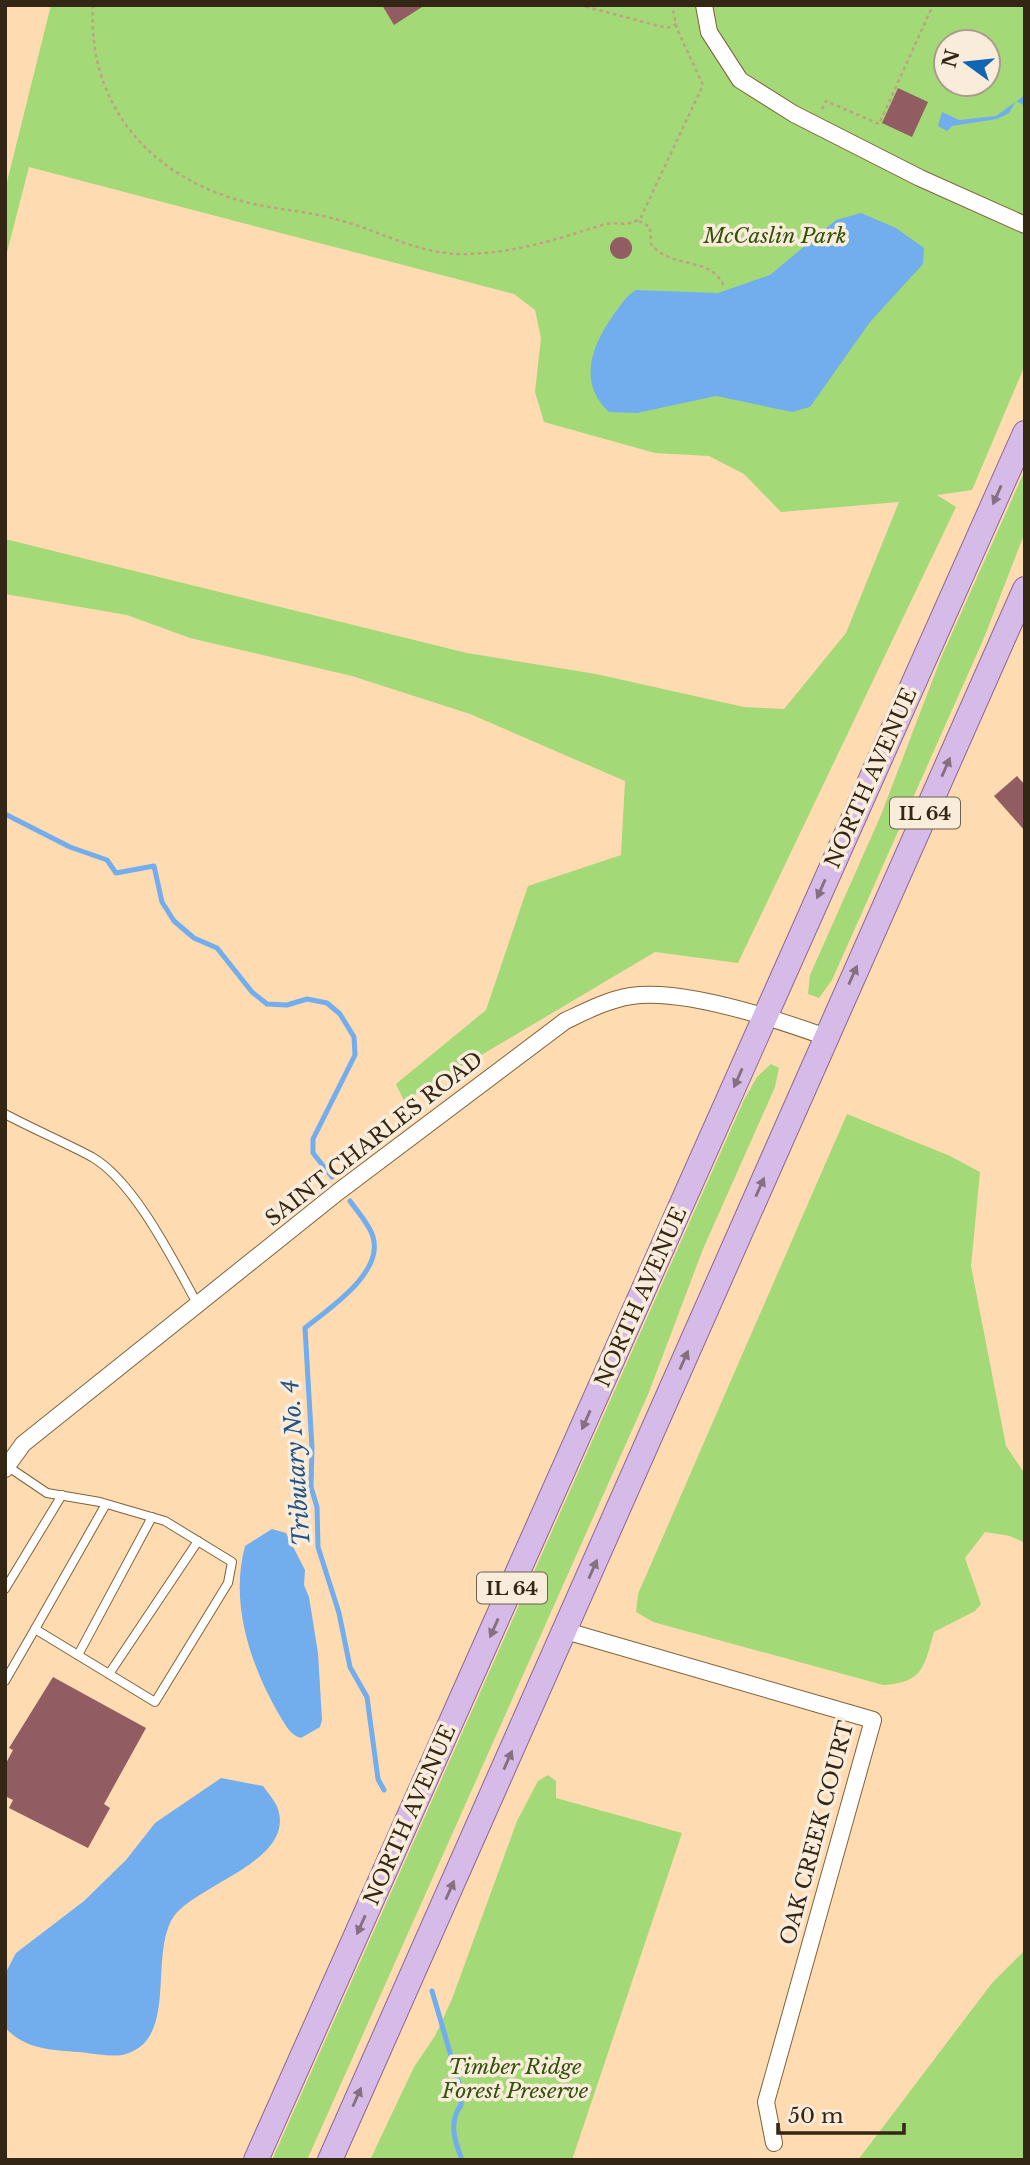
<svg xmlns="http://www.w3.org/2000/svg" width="1030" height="2165" viewBox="0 0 1030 2165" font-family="'Libre Baskerville',serif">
  <rect width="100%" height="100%" fill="#fedbb0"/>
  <g fill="#a4d977" fill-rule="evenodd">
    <path d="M 51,5 L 1025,5 L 1025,365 L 972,490 L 937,495 L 956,507 L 738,963 L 655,952 L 404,1101 L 396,1084 L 486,1010 L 528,886 L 621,855 L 625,781 L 470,714 L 352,676 L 190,638 L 127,615 L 5,594 L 5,539 L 467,653 L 596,674 L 744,707 L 784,709 L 846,633 L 899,502 L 781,512 L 744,474 L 709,456 L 655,453 L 544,422 L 535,392 L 541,338 L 535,310 L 514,294 L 29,167 L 5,260 L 5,190 ZM 946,42 L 988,42 L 988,84 L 946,84 Z"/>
    <polygon points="1025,470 1025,532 984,638 832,980 819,998 808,994 810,975 881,815 941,658"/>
    <polygon points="771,1064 779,1068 775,1087 703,1249 649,1392 307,2160 272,2160 744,1100 757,1077"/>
    <path d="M 847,1114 L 950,1156 L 980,1172 L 971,1266 L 1006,1446 L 1025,1474 L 1025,1543 L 1010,1536 L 985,1532 L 965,1558 L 981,1604 L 975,1611 L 934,1632 C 924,1667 923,1683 883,1685 L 653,1622 L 636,1612 L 638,1594 Z"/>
    <polygon points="548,1775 556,1781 556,1798 682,1833 572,2160 370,2160 414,2067 435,2036 452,1999 517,1821 538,1781"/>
    <polygon points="1025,1950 1025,2160 858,2160 992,1983"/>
  </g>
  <g fill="#72adee">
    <polygon points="1025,95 1025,106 1016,101 1009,113 997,119 952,126 947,131 938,126 942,112 959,120 996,116"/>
    <path d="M 861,213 L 896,228 L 924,248 L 923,264 L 870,322 L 810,407 L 792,412 L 716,396 L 637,413 L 609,412 C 577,382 592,345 614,314 C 621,305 626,296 636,290 L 718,293 L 770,275 L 836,220 Z"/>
    <path d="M 272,1529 L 286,1533 L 305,1570 L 304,1585 L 309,1597 L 318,1653 L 322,1720 L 320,1727 L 301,1738 C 289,1735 284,1722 277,1711 C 249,1661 230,1602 245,1546 Z"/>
    <path d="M 221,1778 L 263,1786 C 268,1793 278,1804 279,1813 C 290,1862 197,1885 174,1916 C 148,1954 179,2038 126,2054 C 114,2058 91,2053 78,2052 C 52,2050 23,2049 5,2027 L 5,1974 L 16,1953 L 84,1901 L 126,1860 L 155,1823 Z"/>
  </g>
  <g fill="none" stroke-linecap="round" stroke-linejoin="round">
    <g stroke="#72adee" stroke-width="5">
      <polyline points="5,814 70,847 107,860 116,873 154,866 162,902 174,921 194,938 217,948 252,992 267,1004 287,1005 307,999 327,1003 340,1014 354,1037 355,1055 313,1139 313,1153 332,1177"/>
      <path d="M 350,1201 C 357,1211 370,1225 373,1237 C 384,1273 328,1309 305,1328 L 312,1448 L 311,1487 L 317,1507 L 318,1547 L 339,1613 L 350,1667 L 367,1697 L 378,1779 L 384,1790"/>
      <path d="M 432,1991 L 461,2090 L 461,2105 C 448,2122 455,2142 462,2160"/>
    </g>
  </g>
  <g fill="#915d63">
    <polygon points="382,5 425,5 394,25"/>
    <polygon points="898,88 928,102 912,137 882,123"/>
    <circle cx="621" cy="248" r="11"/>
    <polygon points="1017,776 1025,785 1025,831 994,796"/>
    <polygon points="53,1677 146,1728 104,1804 110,1808 88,1848 9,1808 13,1800 5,1796 5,1765 13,1750 9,1748"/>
  </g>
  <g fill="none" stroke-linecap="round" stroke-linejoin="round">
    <defs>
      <g id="lane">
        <path d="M 5,1114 C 33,1129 64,1142 92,1157 C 135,1182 174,1262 198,1305"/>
        <polyline points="5,1589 62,1495"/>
        <polyline points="35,1629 106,1504"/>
        <polyline points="78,1655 152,1517"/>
        <polyline points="109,1674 198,1541"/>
        <polyline points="5,1681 35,1629 155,1702 228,1583 232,1562 165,1521 100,1502 47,1493 7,1466"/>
      </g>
      <g id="street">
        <polyline points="704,5 709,32 740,80 794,114 920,178 1025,225"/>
        <path d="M 5,1469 L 23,1444 L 338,1192 L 565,1021 C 586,1011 607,1000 631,996 C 683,988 776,1019 826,1037"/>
        <polyline points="566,1631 873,1720 766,2102 774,2143"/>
      </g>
      <g id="primary">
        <polyline points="256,2160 1025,433"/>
        <polyline points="330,2160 1025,589"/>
      </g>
    </defs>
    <use href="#lane" stroke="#81623a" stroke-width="10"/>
    <use href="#street" stroke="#81623a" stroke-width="18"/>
    <use href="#primary" stroke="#8b6893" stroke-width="26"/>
    <g stroke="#bfa380" stroke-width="2.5" stroke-dasharray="3.5 3.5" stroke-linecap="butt">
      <path d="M 93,5 C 87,105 150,177 245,202 C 276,210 309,211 339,220 C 380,231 418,254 462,254 C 512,254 554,240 602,225 C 616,220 629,229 641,217 L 703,85 L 677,29 L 672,5"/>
      <polyline points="579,5 667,28 676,24"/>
      <polyline points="822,109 826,101 879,124 933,5"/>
      <path d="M 639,221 L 650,227 L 651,244 C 671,270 710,255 724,286"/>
    </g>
    <use href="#lane" stroke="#fff" stroke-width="8"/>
    <use href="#street" stroke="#fff" stroke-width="16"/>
    <use href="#primary" stroke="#d6bae7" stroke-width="24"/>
  </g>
  <defs><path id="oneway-solid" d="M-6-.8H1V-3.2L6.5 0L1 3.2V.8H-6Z" transform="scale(1.75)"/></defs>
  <g fill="#84707e">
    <use href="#oneway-solid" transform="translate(997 495) rotate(114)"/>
    <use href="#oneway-solid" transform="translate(946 767) rotate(-66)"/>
    <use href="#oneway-solid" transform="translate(821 889) rotate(114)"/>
    <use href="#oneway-solid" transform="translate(853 975) rotate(-66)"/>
    <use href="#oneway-solid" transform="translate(738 1078) rotate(114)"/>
    <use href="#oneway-solid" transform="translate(760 1187) rotate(-66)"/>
    <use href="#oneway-solid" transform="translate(684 1360) rotate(-66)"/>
    <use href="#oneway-solid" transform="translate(586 1420) rotate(114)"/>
    <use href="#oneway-solid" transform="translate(593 1569) rotate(-66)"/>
    <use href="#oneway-solid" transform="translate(494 1628) rotate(114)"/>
    <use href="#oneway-solid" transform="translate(508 1760) rotate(-66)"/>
    <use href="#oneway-solid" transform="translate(450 1890) rotate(-66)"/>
    <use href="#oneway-solid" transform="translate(361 1925) rotate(114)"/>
    <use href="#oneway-solid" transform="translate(357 2097) rotate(-66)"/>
  </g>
  <g text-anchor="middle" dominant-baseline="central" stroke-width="7" stroke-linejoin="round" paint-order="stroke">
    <g fill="#faecdb" stroke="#6f6150" stroke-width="2">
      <rect x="890" y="797.5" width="70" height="31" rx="5"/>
      <rect x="477" y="1572.5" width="70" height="31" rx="5"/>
    </g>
    <g font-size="19" font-weight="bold" fill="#332615">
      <text x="925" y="813">IL 64</text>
      <text x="512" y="1588">IL 64</text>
    </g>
    <g font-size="21" font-style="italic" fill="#32530c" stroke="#faecdb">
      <text x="775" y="236">McCaslin Park</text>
      <text x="515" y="2067">Timber Ridge<tspan x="515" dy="24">Forest Preserve</tspan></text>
    </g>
    <g font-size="21" fill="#332615" stroke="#faecdb">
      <text transform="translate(871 778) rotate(-66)">NORTH AVENUE</text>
      <text transform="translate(374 1139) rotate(-38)">SAINT CHARLES ROAD</text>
      <text transform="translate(641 1297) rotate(-66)">NORTH AVENUE</text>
      <text transform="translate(410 1815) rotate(-66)">NORTH AVENUE</text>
      <text transform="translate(817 1833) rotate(-75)">OAK CREEK COURT</text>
    </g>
    <g font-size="23" font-style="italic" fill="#215489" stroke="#faecdb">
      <text transform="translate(296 1463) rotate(-94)">Tributary No. 4</text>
    </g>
  </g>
  <rect width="1030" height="2165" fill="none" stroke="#332615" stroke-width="14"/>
  <g transform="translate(967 63) rotate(285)"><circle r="33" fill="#faecdb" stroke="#aa9d8c" stroke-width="2"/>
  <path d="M0-5L12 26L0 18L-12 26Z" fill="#1066b4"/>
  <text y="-10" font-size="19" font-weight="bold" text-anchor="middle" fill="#332615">N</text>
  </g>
  <path d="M778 2123v10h126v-10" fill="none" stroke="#332615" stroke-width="3.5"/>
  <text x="788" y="2123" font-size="21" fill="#332615" stroke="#faecdb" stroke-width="5" paint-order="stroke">50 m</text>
</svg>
